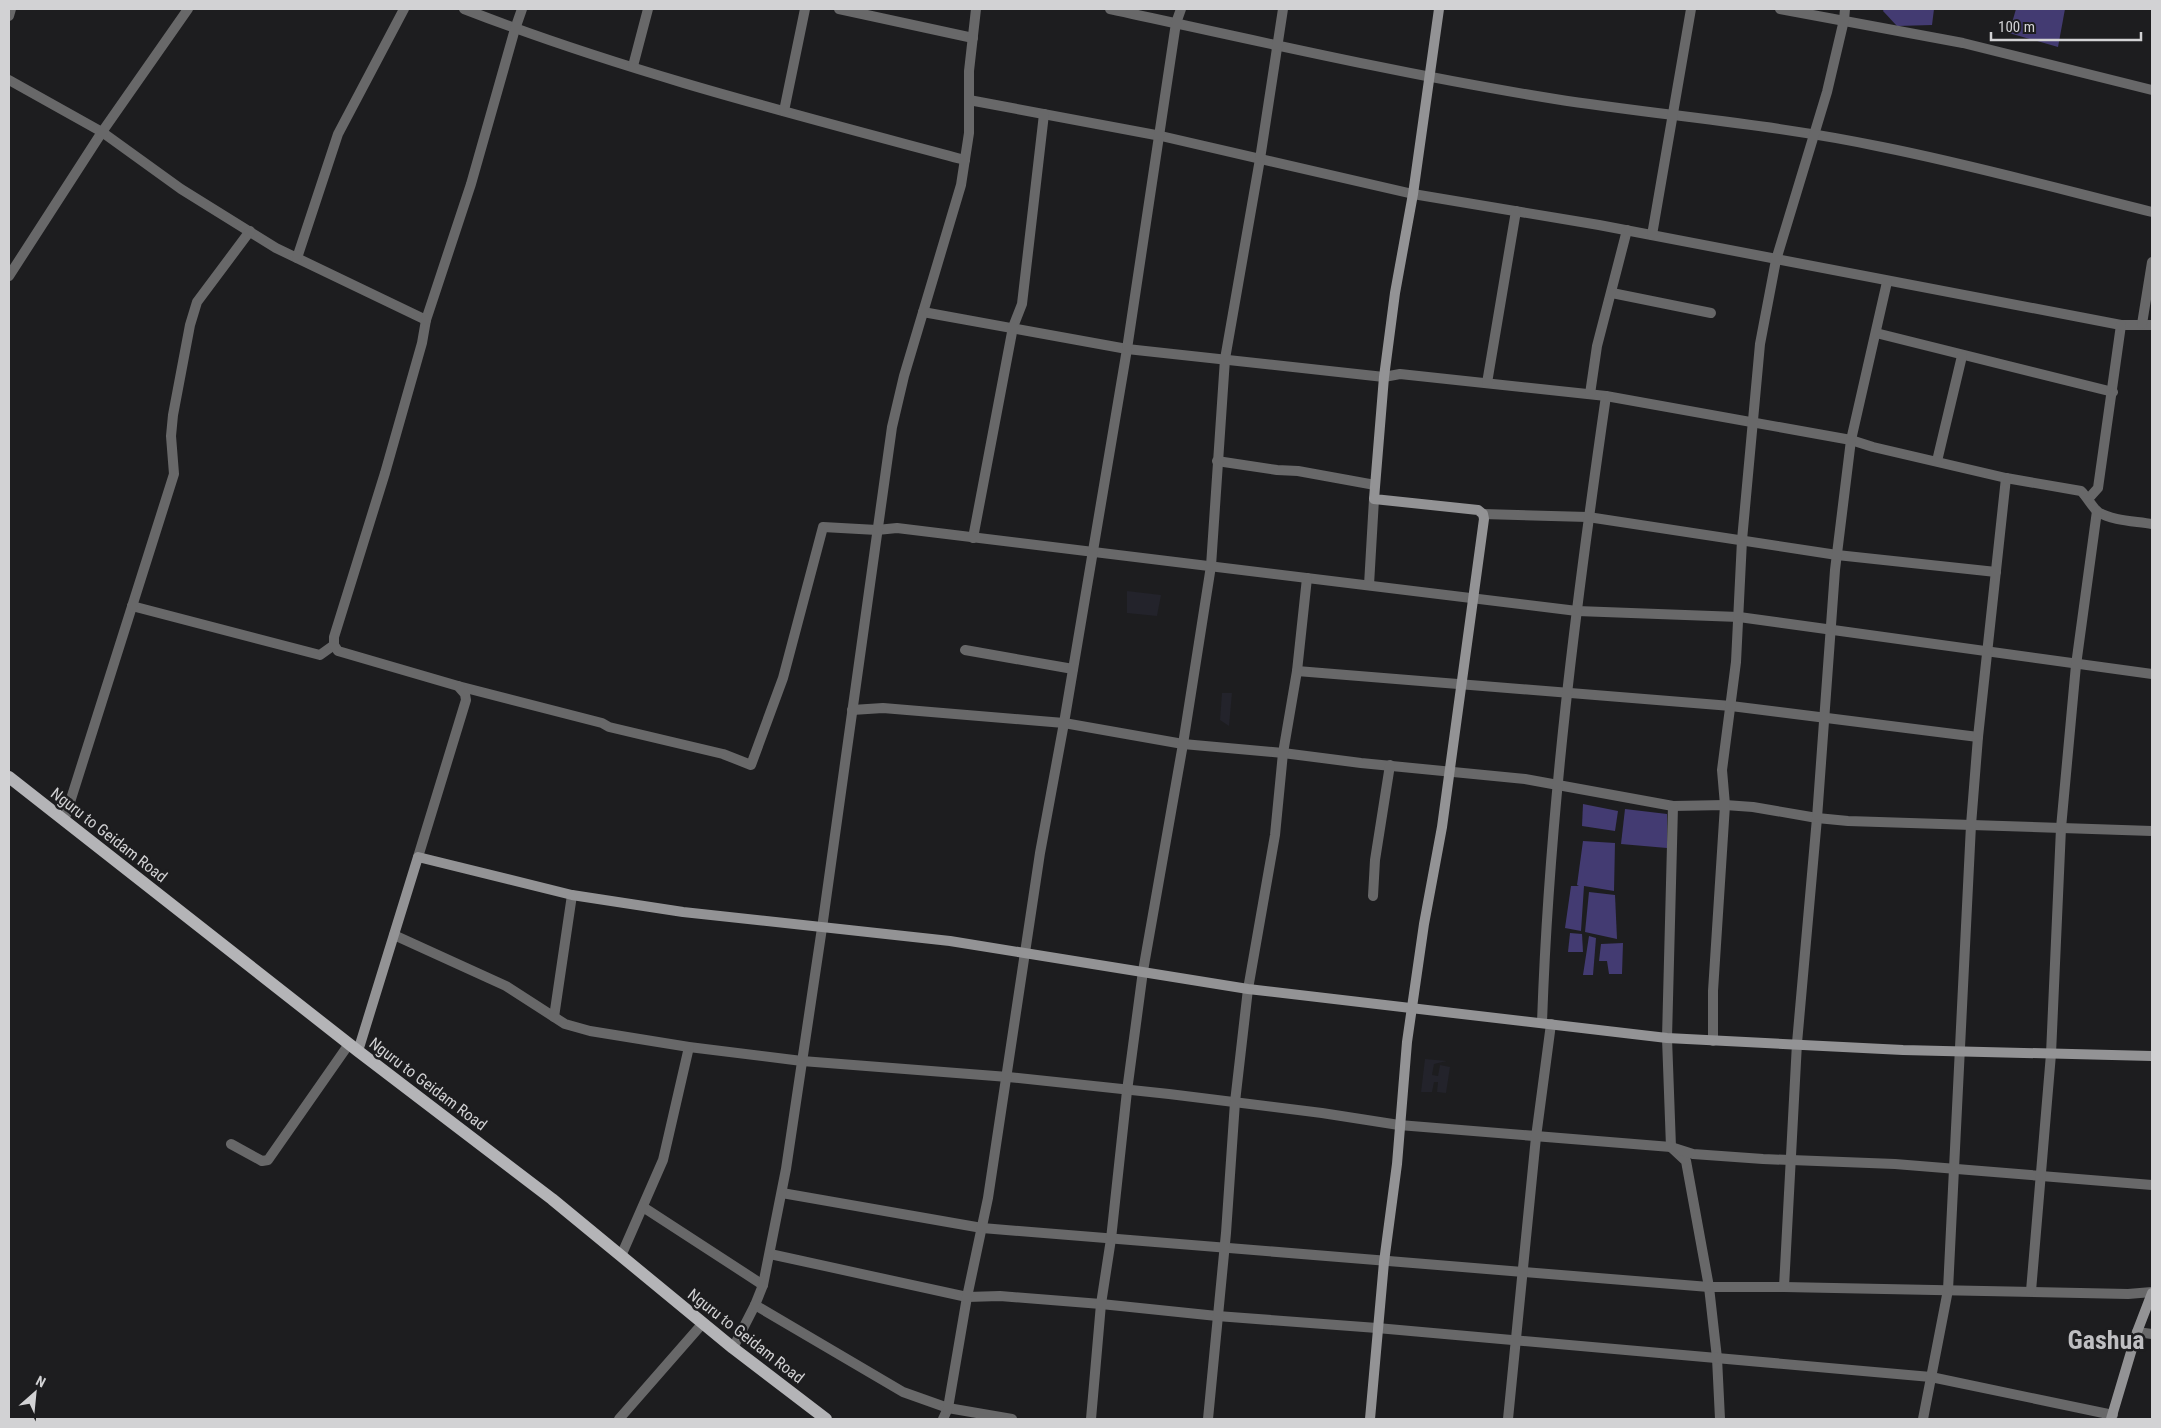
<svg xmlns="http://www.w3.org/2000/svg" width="2161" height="1428" viewBox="0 0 2161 1428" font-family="'Roboto Condensed',sans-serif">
  <rect width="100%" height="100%" fill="#1d1d1f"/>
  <g fill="#23232b">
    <polygon points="1127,591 1161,595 1157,616 1127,613"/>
    <polygon points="1222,693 1232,693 1229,726 1220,720"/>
    <polygon points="1425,1059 1447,1061 1434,1064 1432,1075 1438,1076 1440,1065 1450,1067 1446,1093 1437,1092 1438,1082 1434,1082 1432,1092 1421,1092"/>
  </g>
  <g fill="#433b72">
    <polygon points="1884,9 1934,9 1932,25 1897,26 1883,11"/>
    <polygon points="2016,9 2065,9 2058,47 2009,33"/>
    <polygon points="1583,804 1618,811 1615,831 1582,826"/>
    <polygon points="1625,809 1667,814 1667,848 1621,844"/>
    <polygon points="1583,841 1615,843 1614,891 1584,886 1581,931 1565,928 1571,886 1579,886 1577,885"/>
    <polygon points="1589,892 1615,895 1617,939 1585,932"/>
    <polygon points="1570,933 1582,934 1583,952 1568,952"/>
    <polygon points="1589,936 1596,938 1593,975 1583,975"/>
    <polygon points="1623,943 1622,974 1609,974 1607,961 1599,961 1601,944"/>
  </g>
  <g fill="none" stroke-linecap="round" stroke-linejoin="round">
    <g stroke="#686869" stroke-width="10">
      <path d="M 464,9 C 626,72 797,115 965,160"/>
      <polyline points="839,9 973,38"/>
      <path d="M 1110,9 C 1258,41 1405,75 1555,99 C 1664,116 1774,124 1882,147 C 1973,165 2063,190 2152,212"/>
      <polyline points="1780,9 1963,43 2152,90"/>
      <polyline points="9,16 11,9"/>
      <polyline points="633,66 648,9"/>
      <polyline points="9,80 102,132 181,189 276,248 426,320"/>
      <polyline points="969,100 1161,136 1413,194 1599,225 2121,325 2152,325"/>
      <polyline points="784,111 805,9"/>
      <polyline points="1652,235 1691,9"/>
      <polyline points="297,258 338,134 404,9"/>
      <polyline points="9,276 102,132 188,9"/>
      <polyline points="1612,293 1711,313"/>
      <path d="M 923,312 L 1127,349 L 1384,377 L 1400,374 L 1606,396 L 1851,440 L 1873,447 L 2006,478 L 2081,491 C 2087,497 2093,508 2098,512 C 2113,521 2136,521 2152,524"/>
      <polyline points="2142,324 2152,262"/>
      <polyline points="1876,333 2113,392"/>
      <polyline points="1487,383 1516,211"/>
      <polyline points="1590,394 1597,346 1627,230"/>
      <polyline points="1217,461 1277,470 1298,471 1375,485"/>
      <polyline points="1937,461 1962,356"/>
      <polyline points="2089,498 2098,488 2121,325"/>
      <polyline points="1483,514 1588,517 1837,555 1996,572"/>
      <polyline points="973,538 1013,327 1022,304 1044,114"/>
      <polyline points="1369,585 1374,499"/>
      <polyline points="132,606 320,655 334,645"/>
      <polyline points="965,650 1073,669"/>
      <polyline points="1297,671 1731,706 1978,737"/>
      <polyline points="458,686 602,723 609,727 723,754 751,765 783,678 823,527 877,530 897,528 1577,611 1739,617 2152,674"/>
      <polyline points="852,710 883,708 1064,723 1183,744 1283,753 1361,763 1525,779 1673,806 1725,805 1753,807 1817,818 1848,821 2152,831"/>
      <polyline points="1673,806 1667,1038 1671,1147 1686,1161 1709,1287 1717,1358 1720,1419"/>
      <polyline points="64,821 174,474 171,436 173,415 190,325 197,302 250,231"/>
      <polyline points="418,857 466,700 465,694 458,686 338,651 334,645 334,637 385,473 422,343 426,320 471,184 515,29 522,9"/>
      <polyline points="1373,896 1375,860 1390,765"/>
      <polyline points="394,935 506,986 565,1024 590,1031 689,1047 802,1061 1008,1077 1169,1094 1322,1113 1399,1125 1671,1147 1693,1154 1763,1159 1895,1164 2152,1185"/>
      <polyline points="554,1017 572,895"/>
      <path d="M 1542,1023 C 1549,813 1576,604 1606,396"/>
      <polyline points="1713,1041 1713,991 1725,805 1722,770 1736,662 1742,540 1760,344 1776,260 1827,92 1844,20 1845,9"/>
      <polyline points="231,1144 262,1161 268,1160 349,1044"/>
      <polyline points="782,1193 982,1228 1709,1287 1784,1287 2128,1294 2152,1292"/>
      <polyline points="643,1207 763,1285"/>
      <polyline points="770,1254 967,1297 1000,1296 1101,1304 1217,1316 1377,1328 1931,1377 2113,1415"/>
      <polyline points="621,1256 663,1160 689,1047"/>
      <polyline points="1784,1287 1797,1043 1817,818 1835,570 1851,440 1887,282"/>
      <polyline points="2031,1291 2051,1054 2061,828 2076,665 2097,511"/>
      <polyline points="755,1305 903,1392 948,1408 1012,1419"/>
      <polyline points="2137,1332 2152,1334"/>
      <polyline points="733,1348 755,1305 763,1285 786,1169 822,928 892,427 904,376 961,185 969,133 969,71 976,9"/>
      <polyline points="619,1419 703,1323"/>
      <polyline points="943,1419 948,1408 967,1297 988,1198 1040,853 1064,723 1127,349 1176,23 1181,9"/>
      <polyline points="1091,1419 1101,1304 1111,1239 1127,1091 1143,971 1183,744 1211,566 1225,359 1260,159 1283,9"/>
      <polyline points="1208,1419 1226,1233 1235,1102 1248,989 1275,835 1283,753 1297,671 1307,578"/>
      <polyline points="1508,1419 1536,1137 1551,1024"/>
      <polyline points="1923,1419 1948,1290 1971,825 1978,737 2006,478"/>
    </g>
    <g stroke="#939395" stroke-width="10">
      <polyline points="358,1051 418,857 572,895 683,912 950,941 1248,989 1667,1038 1903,1050 2152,1056"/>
      <polyline points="1370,1419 1384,1262 1397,1164 1407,1042 1424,924 1442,827 1484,519 1483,514 1478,510 1374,499 1384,377 1395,293 1413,194 1439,9"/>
      <polyline points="2111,1419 2137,1332 2152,1293"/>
    </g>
    <polyline stroke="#b4b4b7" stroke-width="12" points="9,777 358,1051 552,1199 733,1348 826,1419"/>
  </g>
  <g text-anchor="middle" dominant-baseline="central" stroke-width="5" stroke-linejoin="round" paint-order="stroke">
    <g font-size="16" fill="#d2d2d4" stroke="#1d1d1f">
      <text transform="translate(109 835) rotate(38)">Nguru to Geidam Road</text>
      <text transform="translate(428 1084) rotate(37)">Nguru to Geidam Road</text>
      <text transform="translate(746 1336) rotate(38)">Nguru to Geidam Road</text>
    </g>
    <g font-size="26" font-weight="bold" fill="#bfbfc2" stroke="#1d1d1f">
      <text x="2106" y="1340">Gashua</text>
    </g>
  </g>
  <rect width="2161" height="1428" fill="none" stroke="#d2d2d4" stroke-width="20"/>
  <g transform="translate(35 1393) rotate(27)" stroke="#1d1d1f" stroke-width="4" paint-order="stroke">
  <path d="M0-4L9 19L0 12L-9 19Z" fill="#d2d2d4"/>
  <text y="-8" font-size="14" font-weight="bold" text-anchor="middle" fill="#d2d2d4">N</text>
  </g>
  <path d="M1991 32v8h150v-8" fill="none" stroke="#d2d2d4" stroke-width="2.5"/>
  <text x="1998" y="32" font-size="15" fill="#d2d2d4" stroke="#1d1d1f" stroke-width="4" paint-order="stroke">100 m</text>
</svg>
